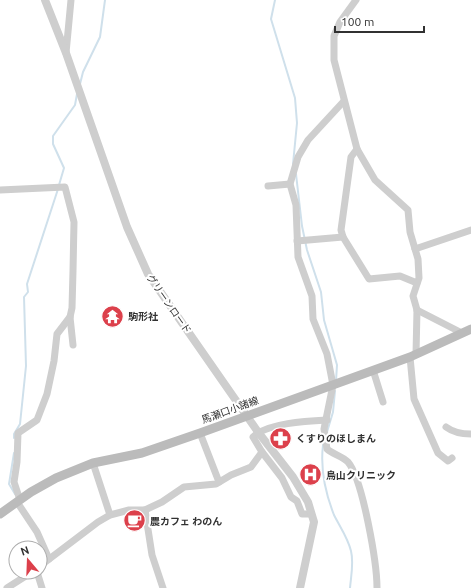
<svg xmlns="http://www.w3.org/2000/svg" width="471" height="588" viewBox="0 0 471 588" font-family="Ubuntu,'Noto Sans JP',sans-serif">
  <rect width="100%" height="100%" fill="#fff"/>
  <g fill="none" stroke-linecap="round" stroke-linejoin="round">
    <g stroke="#cfe0eb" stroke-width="2">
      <polyline points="275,0 271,19 295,98 297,123 293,164"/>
      <polyline points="80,84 83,72 100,37 105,0"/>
      <polyline points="296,174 302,226 307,250 321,292 324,320 337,365 336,381"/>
      <polyline points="59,185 64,168 53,144 53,136 75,105 77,94"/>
      <polyline points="327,432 333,412 335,391"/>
      <polyline points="14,438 14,434 20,424 26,366 24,297 28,292 27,284 58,189"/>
      <path d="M 323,445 C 320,470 325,492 334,515 C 340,527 348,538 351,551 C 354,563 351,576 350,588"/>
      <polyline points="14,453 9,484 15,494"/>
    </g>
    <g stroke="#cecece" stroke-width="7">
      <polyline points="356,0 340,22 334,36 334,60 357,149 375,180 408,210 410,232 418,259 419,278 413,296 417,310 416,354"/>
      <polyline points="66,53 71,0"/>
      <path d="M 344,101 L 308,140 L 298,157 L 290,184 L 296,205 L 298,257 L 312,296 L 313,319 L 327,354 L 333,385 L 324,429 L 327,449 C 333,454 343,457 348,462 C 363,480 377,564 377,588"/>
      <polyline points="357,149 351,157 341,230 343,237 369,279 400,276 417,283"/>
      <polyline points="268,186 290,184"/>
      <polyline points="0,190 65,187 74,222 73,271 72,308 70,317 73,345"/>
      <polyline points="297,241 343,237"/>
      <polyline points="415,249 471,230"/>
      <polyline points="417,310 462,333"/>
      <polyline points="410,357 414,399 438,453 448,461 452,458"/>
      <polyline points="373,370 383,402"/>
      <path d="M 446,427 C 454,433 462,434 471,434"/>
      <polyline points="200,433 219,482"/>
      <polyline points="262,452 282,478 291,497 297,501 302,514 311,514"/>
      <polyline points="93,463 110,515"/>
      <polyline points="20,500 14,482 17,462 18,433 37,420 47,394 54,361 57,334 70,317"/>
      <polyline points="17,502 37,532 49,559"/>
      <polyline points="145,510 152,555 163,588"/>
      <path d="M 40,566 L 98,522 L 110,515 L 129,510 L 145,510 L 162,502 L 184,487 L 216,484 L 231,475 L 251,467 L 262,452 L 253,437 C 267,423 307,421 327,420"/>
      <polyline points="37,572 42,588"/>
      <polyline points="7,588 32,572"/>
    </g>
    <polyline stroke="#cecece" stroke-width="8" points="45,0 66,53 127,227 148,274 258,432 293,477 308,502 314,522 300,588"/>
    <polyline stroke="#bbb" stroke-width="9" points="0,514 31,492 56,478 93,463 142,453 200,433 410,357 471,329"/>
  </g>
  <defs>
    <symbol id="temple-disc" viewBox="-11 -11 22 22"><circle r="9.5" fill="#dc404b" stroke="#fff"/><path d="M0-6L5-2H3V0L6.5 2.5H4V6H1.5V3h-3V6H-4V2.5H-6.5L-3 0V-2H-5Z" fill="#fff"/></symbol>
    <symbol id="pharmacy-disc" viewBox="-11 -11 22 22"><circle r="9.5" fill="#dc404b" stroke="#fff"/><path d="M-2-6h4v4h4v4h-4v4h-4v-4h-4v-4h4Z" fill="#fff"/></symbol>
    <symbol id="hospital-disc" viewBox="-11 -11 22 22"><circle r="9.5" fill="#dc404b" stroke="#fff"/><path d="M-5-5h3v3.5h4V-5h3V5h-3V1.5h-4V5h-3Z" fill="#fff"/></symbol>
    <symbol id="cafe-disc" viewBox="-11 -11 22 22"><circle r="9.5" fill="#dc404b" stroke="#fff"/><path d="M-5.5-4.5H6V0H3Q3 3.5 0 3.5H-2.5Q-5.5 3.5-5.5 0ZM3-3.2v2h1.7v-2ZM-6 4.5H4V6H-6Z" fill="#fff"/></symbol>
  </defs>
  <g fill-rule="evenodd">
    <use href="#temple-disc" x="100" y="304" width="25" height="25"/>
    <use href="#pharmacy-disc" x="268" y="426" width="25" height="25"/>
    <use href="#hospital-disc" x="298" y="462" width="25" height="25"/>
    <use href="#cafe-disc" x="122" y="508" width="25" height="25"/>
  </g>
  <g text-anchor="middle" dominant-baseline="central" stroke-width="4" stroke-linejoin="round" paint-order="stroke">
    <g font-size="10" fill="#313131" stroke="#fff">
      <text transform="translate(169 304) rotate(55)">グリーンロード</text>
      <text transform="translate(230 410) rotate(-20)">馬瀬口小諸線</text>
    </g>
    <g font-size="10" font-weight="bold" fill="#313131" stroke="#fff" text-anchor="start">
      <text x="128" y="316">駒形社</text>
      <text x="296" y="438">くすりのほしまん</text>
      <text x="326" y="475">烏山クリニック</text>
      <text x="150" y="521">農カフェ わのん</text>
    </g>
  </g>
  <g transform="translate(28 560) rotate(341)"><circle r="19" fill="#ffffff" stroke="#adadad"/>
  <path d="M0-3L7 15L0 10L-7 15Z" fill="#dc404b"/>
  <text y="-6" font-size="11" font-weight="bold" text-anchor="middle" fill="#313131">N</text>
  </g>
  <path d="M335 26v6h89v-6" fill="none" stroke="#313131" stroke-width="2"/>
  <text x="341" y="26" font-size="12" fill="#313131" stroke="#ffffff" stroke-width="3" paint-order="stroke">100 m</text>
</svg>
